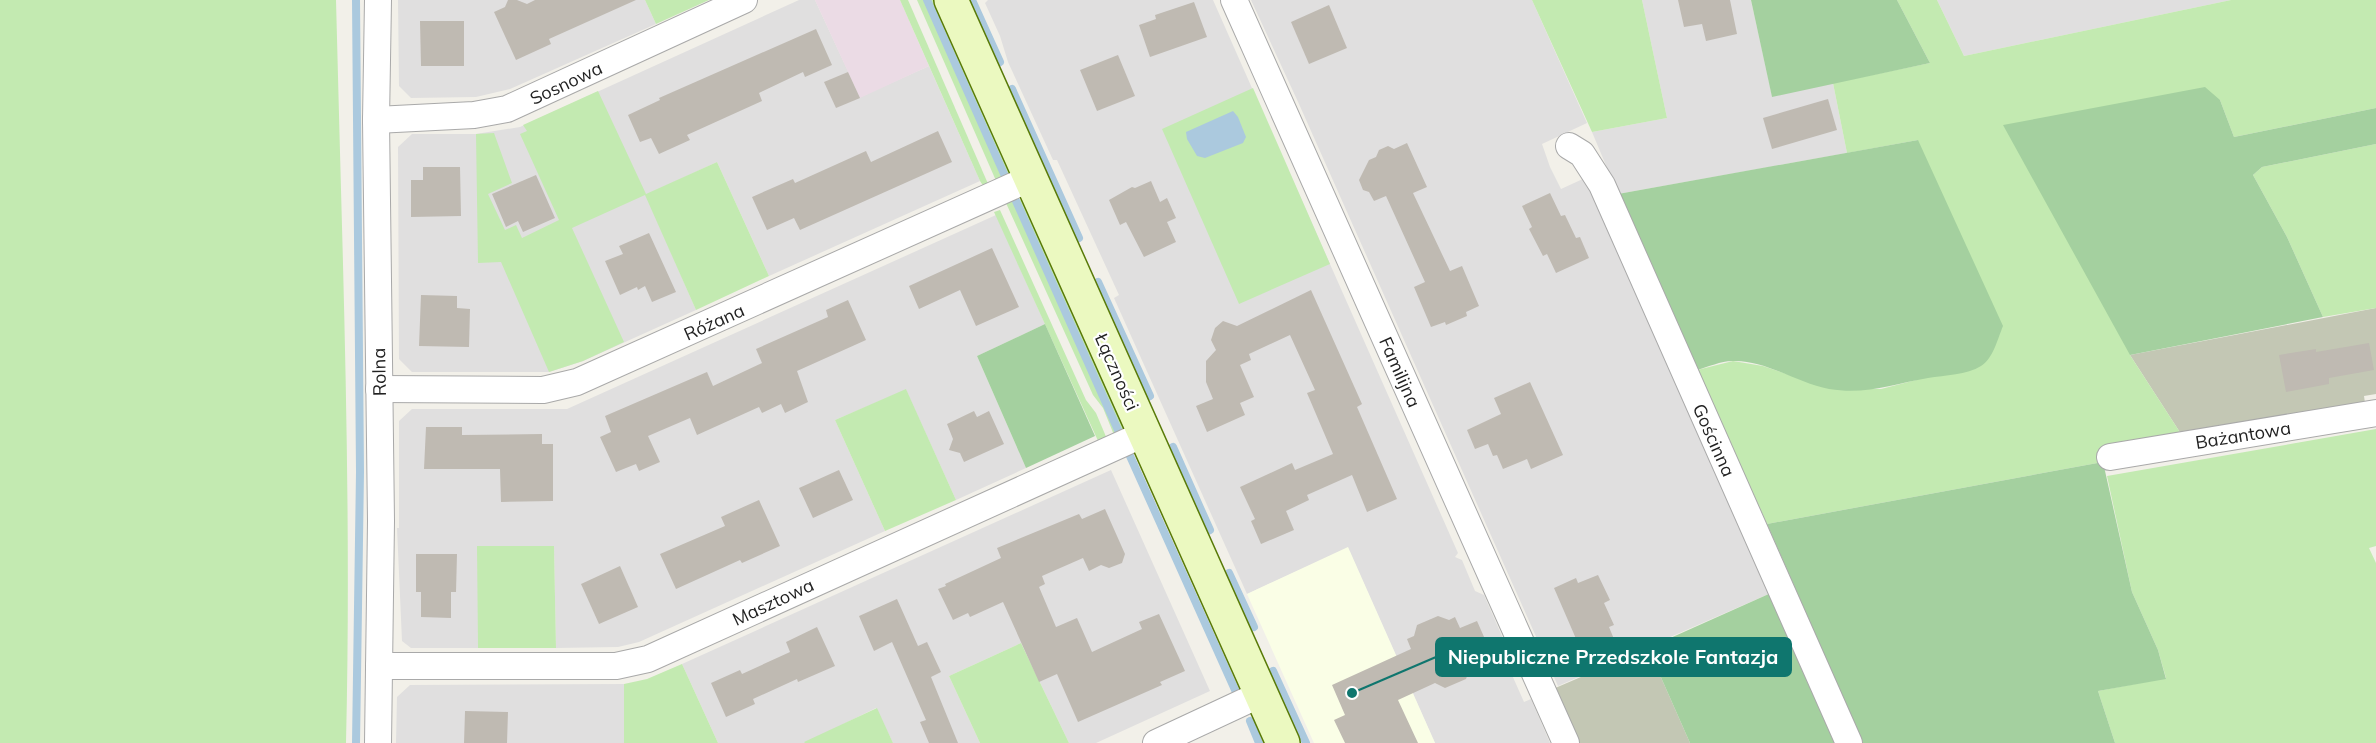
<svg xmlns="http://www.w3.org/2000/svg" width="2376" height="743" viewBox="0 0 2376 743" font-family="Mulish,sans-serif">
  <rect width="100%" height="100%" fill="#f2f0e9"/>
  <g fill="#e0dfdf">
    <polygon points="398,0 645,0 656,24 510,89 476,97 411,98 399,86"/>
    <polygon points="799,0 815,0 860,97 929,66 980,181 769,276 717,162 646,195 696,310 583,361 549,372 412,372 399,359 398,147 412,134 476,134 520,127"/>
    <polygon points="988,0 1213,0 1458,553 1455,557 1462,560 1475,591 1484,595 1512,659 1508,666 1524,702 1531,699 1550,743 1435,743 1348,548 1247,594 1114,298 1119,295 1057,160 1053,160 1008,62 1000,36 985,3"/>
    <polygon points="1251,0 1532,0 1587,123 1542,144 1550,167 1561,189 1585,178 1771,593 1558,686 1299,104"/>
    <polygon points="1642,0 1751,0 1772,96 1833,83 1847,153 1618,194 1592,132 1667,118"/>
    <polygon points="1937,0 2231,0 1964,56"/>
    <polygon points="996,215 1045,324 977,356 1026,468 956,500 906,390 835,420 885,531 639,642 618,647 556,648 554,547 478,546 478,648 411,648 402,641 397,528 399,528 399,421 412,409 567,409"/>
    <polygon points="1111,470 1210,691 1096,743 1069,743 1021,643 949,676 980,743 893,743 876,708 805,743 718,743 682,664"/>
    <polygon points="624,684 624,743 396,743 397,697 410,685"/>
  </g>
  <polygon fill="#ebdbe5" points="815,0 900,0 929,66 860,98"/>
  <polygon fill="#fafee6" points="1348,547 1435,743 1314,743 1247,594"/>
  <g fill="#c3c7b4">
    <polygon points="2376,308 2376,394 2364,396 2365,403 2183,437 2130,355"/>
    <polygon points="1648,648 1690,743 1577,743 1553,689"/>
  </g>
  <g fill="#c3eab1">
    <path d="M 0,0 L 336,0 C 342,248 352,495 346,743 L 0,743 Z"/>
    <polygon points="645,0 709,0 656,24"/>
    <polygon points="900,0 908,0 989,186 984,187 980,181"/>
    <polygon points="917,0 937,0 1013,172 997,183"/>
    <polygon points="1532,0 1642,0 1667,118 1592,132"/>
    <polygon points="1897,0 1937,0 1964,56 2231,0 2376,0 2376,108 2234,137 2220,100 2130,355 2183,437 2103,462 1767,524 1697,370 1733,361 1763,366 1828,388 1881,389 1916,380 1918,140 1847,153 1833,83 1930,63"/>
    <polygon points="1253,88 1330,264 1239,304 1162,129"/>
    <polygon points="598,91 646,194 717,162 769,276 696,310 645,195 572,228 624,342 583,361 549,372 501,262 478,263 476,134 494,133 512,183 488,194 505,230 516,225 522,238 559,220 520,134 527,131 523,125"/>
    <polygon points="2376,144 2376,308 2323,317 2287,237 2253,175 2262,167"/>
    <polygon points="1017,199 1026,201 1126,428 1114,435 1103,408 1093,395 1006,203"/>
    <polygon points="1000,210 1086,400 1096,413 1107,439 1099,443 994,212"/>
    <polygon points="906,389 956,500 885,531 835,420"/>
    <polygon points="2376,429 2376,546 2369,548 2376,563 2376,743 2115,743 2098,691 2166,678 2158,650 2132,592 2107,476"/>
    <polygon points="477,546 554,546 556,648 478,648"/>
    <polygon points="1021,643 1069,743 980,743 949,676"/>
    <polygon points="682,664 718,743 624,743 624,684 647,679"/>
    <polygon points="877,708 893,743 805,743 804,742"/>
  </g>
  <g fill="#a4d09f">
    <polygon points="1751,0 1897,0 1930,63 1772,97"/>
    <polygon points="2205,87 2220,100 2234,137 2376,108 2376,144 2262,167 2253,175 2287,237 2323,317 2130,355 2003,125"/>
    <path d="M 1918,140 L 2003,326 C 1998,338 1993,359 1981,366 C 1967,375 1945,375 1928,378 C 1892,384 1867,395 1829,389 C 1797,383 1764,359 1732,361 C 1721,361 1708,367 1697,370 L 1618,194 Z"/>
    <polygon points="1045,324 1095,436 1026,468 977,356"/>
    <polygon points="2103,462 2132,592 2158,650 2166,679 2098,691 2115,743 1863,743 1767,524"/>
    <polygon points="1771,593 1838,743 1690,743 1648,648"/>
  </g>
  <polygon fill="#abc9de" points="1233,111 1238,117 1246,137 1243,143 1205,158 1197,156 1187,139 1186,132"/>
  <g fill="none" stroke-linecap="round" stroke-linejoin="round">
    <g stroke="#abc9de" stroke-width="8">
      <polyline points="927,0 1004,174"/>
      <polyline points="972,0 1000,62"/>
      <polyline points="1012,89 1079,238"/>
      <polyline points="1016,201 1118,430"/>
      <polyline points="1098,282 1150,396"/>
      <polyline points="1173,447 1210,530"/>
      <polyline points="1130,456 1236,692"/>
      <polyline points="1229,573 1254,627"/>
      <polyline points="1273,671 1306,743"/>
      <polyline points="1250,721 1259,743"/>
      <polyline points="356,743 360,472 356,0"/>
    </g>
  </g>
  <g fill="#bfbab2">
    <polygon points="508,0 517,0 527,4 535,0 636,0 549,39 551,44 516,60 494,12 505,7"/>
    <polygon points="1678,0 1730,0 1737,34 1706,41 1702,24 1684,27"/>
    <polygon points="1194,2 1207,37 1150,57 1139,25 1156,19 1155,15"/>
    <polygon points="1329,5 1347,48 1309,64 1291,22"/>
    <polygon points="420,21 464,21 464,66 421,66"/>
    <polygon points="816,29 832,65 805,77 803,72 759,93 762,101 687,135 690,140 659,154 651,138 640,142 628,115 660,100 659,98"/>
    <polygon points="1118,55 1135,96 1097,111 1080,70"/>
    <polygon points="848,72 860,98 836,108 824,82"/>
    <polygon points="1828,99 1837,130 1772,149 1763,118"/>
    <polygon points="938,131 952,162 800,230 794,218 767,230 752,197 793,179 795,183 866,151 871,162"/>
    <polygon points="1407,143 1427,187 1413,193 1450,271 1462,266 1479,306 1466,312 1467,316 1446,325 1445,322 1431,327 1414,287 1425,282 1386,196 1374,201 1369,192 1363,190 1359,180 1369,160 1376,157 1379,150 1388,146 1394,149"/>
    <polygon points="423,167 460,167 461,216 411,217 411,180 423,180"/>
    <polygon points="536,175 555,218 523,232 518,221 506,227 492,194"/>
    <polygon points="1151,181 1160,202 1167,198 1176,218 1167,222 1176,242 1144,257 1126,222 1120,225 1109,200 1132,187 1135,188"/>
    <polygon points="1550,193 1561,216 1565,215 1576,238 1580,237 1589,258 1556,273 1547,254 1543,256 1529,229 1532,227 1522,206"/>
    <polygon points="649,233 676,292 652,302 645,286 638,290 637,287 620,295 605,261 623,254 619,246"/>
    <polygon points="992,248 1019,307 976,326 960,290 919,309 909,286"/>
    <polygon points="1311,290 1362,404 1357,407 1397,499 1367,512 1352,475 1307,495 1309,500 1286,511 1294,530 1261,544 1251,521 1255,519 1240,487 1292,463 1295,470 1333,454 1307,393 1315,390 1290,335 1249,354 1251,360 1240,365 1254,397 1240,403 1245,415 1207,432 1196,406 1213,399 1206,382 1206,361 1216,350 1211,340 1215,328 1223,321 1237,326"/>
    <polygon points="421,295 457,296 457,308 470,309 469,347 419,346"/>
    <polygon points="848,300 866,340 797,371 808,402 785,413 781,404 762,413 759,407 697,435 690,418 648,436 660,462 639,471 636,464 616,472 600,437 611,432 605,416 707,372 713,386 762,363 756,349 828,317 826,310"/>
    <polygon points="2369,343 2374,370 2329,378 2329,384 2286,392 2279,355 2316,349 2316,352"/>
    <polygon points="1530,382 1563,455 1531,469 1527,459 1503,469 1497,455 1493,456 1488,444 1475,449 1467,430 1501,414 1494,398"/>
    <polygon points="974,411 977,417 989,411 1004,444 964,462 960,453 949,450 953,439 947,424"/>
    <polygon points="426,427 462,427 462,435 542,434 542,444 553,444 553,501 501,502 500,469 424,469"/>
    <polygon points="839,470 853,500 813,518 799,488"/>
    <polygon points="759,500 780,546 742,563 740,560 676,589 660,554 725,526 721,517"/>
    <polygon points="1105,509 1125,554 1122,563 1109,568 1101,565 1089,571 1083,558 1042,576 1045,584 1039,587 1056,627 1077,618 1092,652 1142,629 1139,622 1159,614 1185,671 1160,682 1162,685 1078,722 1057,674 1039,682 1003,602 970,617 968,613 953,620 938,589 946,586 945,584 1001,558 997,548 1079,514 1082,519"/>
    <polygon points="416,554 457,554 456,592 451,592 451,618 421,617 421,592 416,592"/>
    <polygon points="620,566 638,607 599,624 581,584"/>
    <polygon points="1598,575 1610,600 1604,603 1614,625 1609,627 1616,644 1587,657 1580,640 1577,641 1554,588 1576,578 1578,583"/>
    <polygon points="897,599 918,646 927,642 941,672 931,677 958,743 929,743 920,722 926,720 892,642 874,651 859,616"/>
    <polygon points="1438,616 1449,620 1455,617 1460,628 1477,621 1488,646 1472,653 1477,665 1470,668 1466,679 1445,688 1435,683 1398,700 1418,743 1345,743 1334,720 1345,715 1332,685 1411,649 1407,639 1414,636 1417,625"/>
    <polygon points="817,627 835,666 798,682 797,679 753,699 755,704 726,717 711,683 740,670 742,674 790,652 786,642"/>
    <polygon points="465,711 508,712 507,743 464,743"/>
  </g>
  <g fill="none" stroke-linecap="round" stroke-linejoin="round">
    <defs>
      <g id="street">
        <polyline points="1234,0 1566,743"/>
        <polyline points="376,120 474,115 507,109 744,0"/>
        <polyline points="1569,146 1582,154 1602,185 1849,743"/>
        <polyline points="379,389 543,390 577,382 1031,178"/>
        <polyline points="2110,457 2376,413"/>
        <polyline points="379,666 616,666 648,659 1144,434"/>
        <polyline points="378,743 381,521 376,120 378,0"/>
        <polyline points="1156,743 1261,694"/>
      </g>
      <polyline id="secondary" points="951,0 1283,743"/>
    </defs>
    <use href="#street" stroke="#a9a9a9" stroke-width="28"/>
    <use href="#secondary" stroke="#597a08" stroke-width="36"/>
    <use href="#street" stroke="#fff" stroke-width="26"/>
    <use href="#secondary" stroke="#ebf9c0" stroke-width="33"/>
  </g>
  <g text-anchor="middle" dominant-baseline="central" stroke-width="4.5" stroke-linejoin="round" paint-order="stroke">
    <g font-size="18" fill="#222" stroke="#fff">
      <text transform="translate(566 83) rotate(-25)">Sosnowa</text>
      <text transform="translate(714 322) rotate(-24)">Różana</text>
      <text transform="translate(379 372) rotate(-91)">Rolna</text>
      <text transform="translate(1117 372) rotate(66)">Łączności</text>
      <text transform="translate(1400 372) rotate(66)">Familijna</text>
      <text transform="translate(2243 435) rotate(-9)">Bażantowa</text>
      <text transform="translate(1714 440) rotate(66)">Gościnna</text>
      <text transform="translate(773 602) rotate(-25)">Masztowa</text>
    </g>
  </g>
  <path fill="none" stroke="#0f766e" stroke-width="2" d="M1352 693L1436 657"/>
  <circle fill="#0f766e" stroke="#fff" stroke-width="2" cx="1352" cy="693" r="6"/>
  <rect fill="#0f766e" stroke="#0f766e" stroke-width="2" x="1436" y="638" width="355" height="38" rx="6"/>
  <g font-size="20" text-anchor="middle" font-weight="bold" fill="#fff">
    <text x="1613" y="664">Niepubliczne Przedszkole Fantazja</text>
  </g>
</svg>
